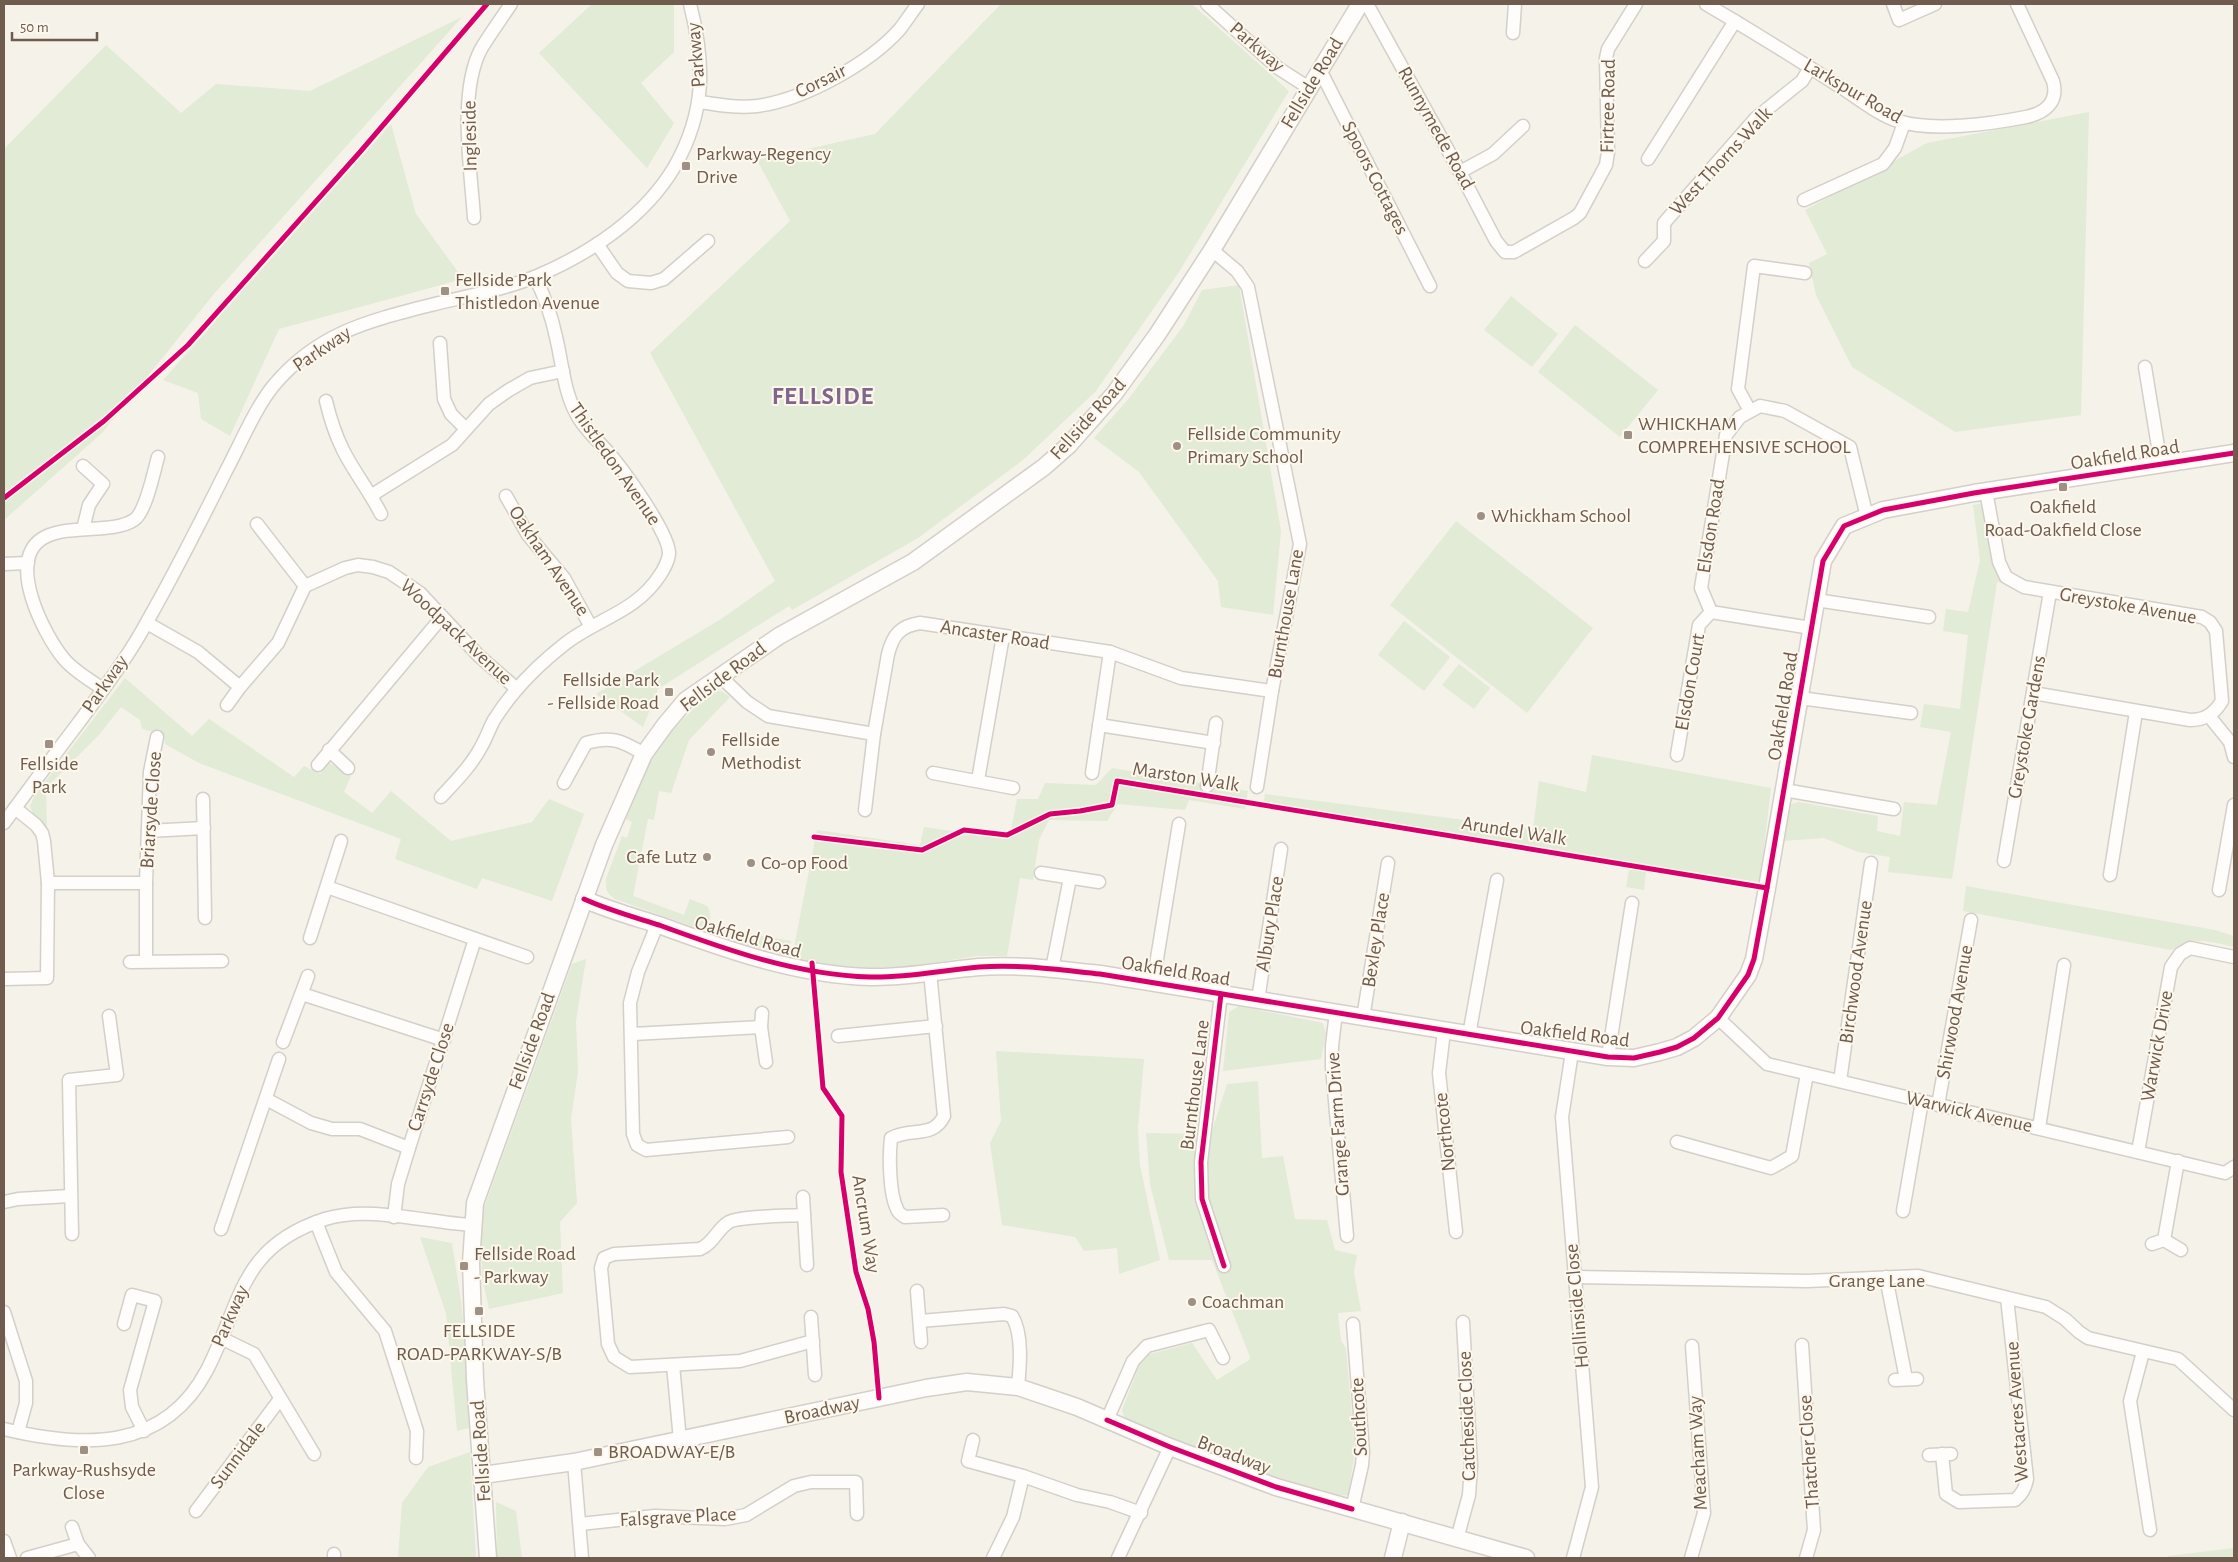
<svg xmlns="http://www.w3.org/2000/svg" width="2238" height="1562" viewBox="0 0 2238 1562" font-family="'Alegreya Sans',sans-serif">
  <rect width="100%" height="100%" fill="#f5f2ea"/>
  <g fill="#e1ebd6">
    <polygon points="592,4 674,4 674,52 641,83 674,123 647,168 539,53"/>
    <polygon points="1001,4 1192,4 1289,91 1179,272 1096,391 1023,460 918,538 792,610 789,606 658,689 643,727 596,694 721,619 775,581 650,353 790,221 757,160 875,134"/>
    <polygon points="462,17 213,295 102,433 4,520 4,149 106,45 181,113 216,84 310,91"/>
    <polygon points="2089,112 2081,415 1955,432 1852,367 1816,295 1809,263 1827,254 1805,210 1927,143"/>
    <polygon points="391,124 416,214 463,279 279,329 230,436 201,419 198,393 163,380"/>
    <polygon points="1239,285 1281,531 1273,615 1221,607 1218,581 1139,472 1094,438 1130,397 1184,325 1202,290"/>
    <polygon points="1511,296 1558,334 1532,367 1484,330"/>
    <polygon points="1575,325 1658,390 1620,437 1538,372"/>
    <polygon points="1984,503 2010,583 1997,582 1952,879 1888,872 1890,857 1858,852 1824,838 1783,841 1791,804 1799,802 1878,816 1877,831 1900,836 1904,802 1937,805 1951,732 1920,727 1924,704 1960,709 1968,635 1943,631 1946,609 1968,612 1980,560 1973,505"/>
    <polygon points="1456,521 1593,628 1527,713 1390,605"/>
    <polygon points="1404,621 1450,657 1424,691 1378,655"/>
    <polygon points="1459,664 1490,688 1474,709 1442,685"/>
    <polygon points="125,678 192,736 209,719 294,777 304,766 320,774 328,762 351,776 344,792 372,813 391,791 451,841 532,822 549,799 584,814 552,901 482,878 477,889 395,859 401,839 199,763 165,744 164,735 142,729 140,720 121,707 98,736 46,788 47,829 35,819 30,806 35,795"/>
    <path d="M 713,691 L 721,691 L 730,697 L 689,740 L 671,793 L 659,791 L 654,820 L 648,819 L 633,896 L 684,915 L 690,899 L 707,906 C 714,916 710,926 697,928 L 615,899 C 607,894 605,889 606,879 L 622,836 L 627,838 L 632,822 L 626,819 L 636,784 L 669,732 Z"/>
    <polygon points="1592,755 1771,788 1760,882 1263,809 1265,794 1533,829 1539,781 1586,792"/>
    <polygon points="1112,768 1248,791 1245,809 1189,800 1185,810 1118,804 1107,821 1049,820 1039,840 1033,880 1020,878 1007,956 977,956 905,967 869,968 833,965 792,957 817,830 920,845 924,827 1009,839 1017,799 1038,799 1045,783 1096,785"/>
    <polygon points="1629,869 1646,871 1644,890 1626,887"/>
    <path d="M 1966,886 L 2215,930 L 2234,936 L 2234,947 C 2208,941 2196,937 2171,950 L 1963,911 Z"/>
    <polygon points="723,927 737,931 791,941 788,955 726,940"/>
    <polygon points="586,959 576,1021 578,1072 571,1118 577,1203 560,1222 563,1293 489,1309 482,1276 481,1216 572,964"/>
    <polygon points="1239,1006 1323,1023 1326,1034 1321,1059 1223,1071 1229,1012"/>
    <polygon points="996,1051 1144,1059 1138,1127 1140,1165 1160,1260 1119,1274 1117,1248 1084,1251 1075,1237 1002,1225 990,1143 1001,1121"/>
    <polygon points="1258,1081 1262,1158 1283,1156 1295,1219 1327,1220 1335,1250 1357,1255 1354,1272 1361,1311 1338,1313 1341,1341 1346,1348 1355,1452 1348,1495 1338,1496 1209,1457 1126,1423 1122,1410 1141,1361 1150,1354 1192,1343 1217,1380 1249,1360 1250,1357 1212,1260 1169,1260 1150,1184 1146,1133 1211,1134 1227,1084"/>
    <polygon points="420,1237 452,1243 462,1307 469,1428 457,1431 446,1313"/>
    <polygon points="470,1452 476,1558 398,1558 402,1503 428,1467"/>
    <polygon points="496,1502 516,1511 522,1558 497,1558"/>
    <polygon points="2234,1548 2234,1558 2168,1558 2168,1556"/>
  </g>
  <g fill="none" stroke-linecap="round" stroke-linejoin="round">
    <defs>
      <g id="minor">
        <polyline points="1207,4 1278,68 1309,88"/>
        <polyline points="1367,4 1460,172 1496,241 1505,252 1514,252 1574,218 1580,213 1606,165 1608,152 1606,58 1608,49 1636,4"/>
        <path d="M 1706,4 C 1752,31 1797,59 1842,88 C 1858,98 1880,116 1898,121 C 1932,132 1991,124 2026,117 C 2045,113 2059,102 2053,81 L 2017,4"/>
        <polyline points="1893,4 1899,20 1935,4"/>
        <polyline points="1513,33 1515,4"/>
        <polyline points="1320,70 1430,286"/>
        <path d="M 700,102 C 719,105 737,108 757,106 C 803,100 869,64 900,29 C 906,21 912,12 918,4"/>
        <polyline points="1648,159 1735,21"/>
        <polyline points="1460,172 1493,154 1523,126"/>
        <polyline points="1804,200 1883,164 1895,148 1904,123"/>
        <path d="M 474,218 C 471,170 458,93 481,49 C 490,34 501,19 511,4"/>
        <polyline points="597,244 617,273 628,281 651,283 664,279 708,241"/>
        <polyline points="1212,250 1237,271 1248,287 1300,544 1272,691 1257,787"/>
        <polyline points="1645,261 1664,241 1664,223 1756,118 1802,81 1810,68"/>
        <polyline points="440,343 444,399 451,414 466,429"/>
        <polyline points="2145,367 2161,465"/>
        <path d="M 326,401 C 330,418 335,434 343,450 C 354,472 370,492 381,514"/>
        <polyline points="1750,411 1738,389 1754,266 1805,273"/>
        <path d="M 1986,491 L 1999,562 L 2006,577 L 2024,587 L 2202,617 L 2210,622 L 2216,631 L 2222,701 C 2214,714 2205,720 2190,720 L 2033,693"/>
        <polyline points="372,495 452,445 489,404 509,390 530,378 563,371"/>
        <polyline points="506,496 528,535 564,578 591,627"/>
        <polyline points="257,524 305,586"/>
        <polyline points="83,529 89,505 103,484 83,466"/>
        <polyline points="4,564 28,563"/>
        <polyline points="1816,600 1929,617"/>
        <polyline points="147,623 198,652 240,687"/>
        <polyline points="1811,628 1711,612 1701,588 1726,435 1740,417 1760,406 1785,411 1850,447 1867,517"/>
        <polyline points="720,676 747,702 768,716 874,734"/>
        <path d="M 103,689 C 90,680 74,671 64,659 C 44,635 4,558 45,537 C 70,524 112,534 134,520 C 146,512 154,471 158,457"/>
        <polyline points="1800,698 1911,713"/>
        <polyline points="227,705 240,687 278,643 305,586 345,568 358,565 373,567 389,572 420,593 479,656 517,689"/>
        <polyline points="2209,716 2230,742 2234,757"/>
        <polyline points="1099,725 1214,743"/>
        <polyline points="329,750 348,768"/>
        <polyline points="1677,755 1699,625 1711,612"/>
        <polyline points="318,765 442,617"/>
        <polyline points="933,773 1013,788"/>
        <polyline points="1092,773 1110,652"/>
        <polyline points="978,780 1003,636"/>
        <path d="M 564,783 L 586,743 C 611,736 621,740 644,754"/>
        <polyline points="1207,786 1216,723"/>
        <polyline points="1784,790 1894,809"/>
        <path d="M 441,797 C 455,782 471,766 481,747 C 486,739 489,729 494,720 C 512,691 539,664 566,643 C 599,618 636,612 660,575 C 664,569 668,562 669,554 C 670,534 622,468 607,451 C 598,441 588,432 580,420 C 564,396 563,366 556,337 C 552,318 544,295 535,277"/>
        <polyline points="203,799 205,918"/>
        <path d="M 865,810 L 874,734 L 888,654 C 893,635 900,626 920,623 L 1110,652 L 1181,678 L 1272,691"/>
        <path d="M 4,823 C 29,789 54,755 80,721 C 104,688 129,656 148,620 C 176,571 201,521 226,471 C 240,445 255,408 274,385 C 318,333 368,321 431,305 C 466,296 503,290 537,276 C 591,253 645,217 675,166 C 706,111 705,63 690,4"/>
        <polyline points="148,831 204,828"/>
        <polyline points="2004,861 2050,592"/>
        <polyline points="1041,873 1099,882"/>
        <polyline points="2110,875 2136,712"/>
        <polyline points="48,883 146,883"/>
        <polyline points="327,887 527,957"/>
        <polyline points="2219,890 2234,805"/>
        <polyline points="657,925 638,972 630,1003 633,1134 637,1145 646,1150 788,1137"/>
        <polyline points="310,938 341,841"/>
        <polyline points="146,961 146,883 150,772 157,737"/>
        <polyline points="130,962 222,961"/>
        <polyline points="1052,969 1070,878"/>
        <path d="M 930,972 L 944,1116 C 933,1139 911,1127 891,1138 C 889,1155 889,1193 897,1209 C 898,1213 902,1215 905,1217 L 943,1215"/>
        <polyline points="4,979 47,978 48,883 44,841 42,833 36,825 15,808"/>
        <polyline points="1153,983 1179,824"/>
        <polyline points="302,994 444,1040"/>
        <polyline points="1221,994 1201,1162 1202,1199 1224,1266"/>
        <polyline points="1258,1000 1281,849"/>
        <polyline points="1336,1012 1332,1046 1332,1067 1347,1236"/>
        <polyline points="762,1013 761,1027 766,1062"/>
        <polyline points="1363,1018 1388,863"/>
        <polyline points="1718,1018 1767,1064 2225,1173 2234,1167"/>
        <polyline points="1444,1031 1439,1073 1456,1232"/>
        <polyline points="633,1034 761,1027"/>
        <polyline points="1469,1035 1497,880"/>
        <polyline points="838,1036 936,1026"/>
        <polyline points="283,1042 308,976"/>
        <polyline points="1572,1052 1562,1117 1592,1487 1573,1558"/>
        <polyline points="1608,1057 1632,903"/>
        <polyline points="1840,1081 1871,863"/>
        <polyline points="266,1099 311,1123 332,1129 360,1129 409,1148"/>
        <polyline points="1938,1105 1971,920"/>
        <polyline points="2039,1128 2064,965"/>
        <polyline points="1677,1142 1771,1168 1792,1156 1807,1074"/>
        <polyline points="2138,1152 2171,967 2180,954 2190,948 2234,957"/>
        <polyline points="803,1197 807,1265"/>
        <polyline points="4,1202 18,1199 70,1196"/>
        <polyline points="1903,1211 1922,1101"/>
        <path d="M 804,1215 C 788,1216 741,1216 729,1222 C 717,1229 714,1243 700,1249 L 614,1254 L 604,1258 L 601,1268 L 608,1344 L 614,1357 L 630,1367 L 740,1361 L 813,1341"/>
        <polyline points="394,1217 398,1184 409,1148 475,939"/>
        <polyline points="316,1222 336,1272 385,1331 417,1431 416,1458"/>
        <polyline points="221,1229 279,1059"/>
        <polyline points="72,1234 69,1080 117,1075 109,1016"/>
        <polyline points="2164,1240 2178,1161"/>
        <polyline points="2152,1244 2164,1240 2181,1250"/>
        <polyline points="1575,1277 1807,1281 1918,1276 2046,1307 2065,1319 2079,1332 2088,1338 2178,1359 2234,1410"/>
        <polyline points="1886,1277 1906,1379"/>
        <polyline points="917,1291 921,1342"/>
        <polyline points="4,1312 26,1381 26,1403 18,1432"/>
        <polyline points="811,1317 815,1375"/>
        <path d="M 920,1321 L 1004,1314 L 1012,1316 C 1023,1334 1020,1366 1018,1387"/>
        <polyline points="124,1324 132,1295 155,1301 130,1390 132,1407 144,1431"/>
        <polyline points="221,1338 254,1354 314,1454"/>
        <polyline points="1802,1345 1814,1530 1806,1558"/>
        <polyline points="2143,1352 2130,1401 2150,1530"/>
        <polyline points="673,1365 680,1440"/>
        <polyline points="1895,1380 1917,1379"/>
        <polyline points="1107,1420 1133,1361 1147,1346 1209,1330 1223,1358"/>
        <path d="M 4,1429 C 82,1448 164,1452 207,1370 C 242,1302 239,1247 325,1219 C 370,1205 427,1223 473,1225"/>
        <polyline points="973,1440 968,1461 1023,1476 1077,1495 1110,1502 1141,1513"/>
        <path d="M 1942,1454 L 1946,1494 L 1959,1502 L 2015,1500 C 2022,1494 2025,1489 2027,1479 L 2007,1298"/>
        <polyline points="1929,1455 1951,1454"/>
        <polyline points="574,1462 582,1558"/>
        <polyline points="1352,1509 1362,1465 1363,1452 1353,1324"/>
        <polyline points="196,1511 280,1399"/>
        <polyline points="580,1524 655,1516 725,1519 746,1515 794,1486 811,1482 856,1482 857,1514"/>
        <polyline points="72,1527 78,1544 89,1558"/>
        <polyline points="1457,1539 1469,1495 1471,1466 1463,1322"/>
        <polyline points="4,1541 10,1558"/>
        <polyline points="334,1554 334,1558"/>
        <polyline points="27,1558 78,1544"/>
        <polyline points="993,1558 1013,1517 1023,1476"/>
        <polyline points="1118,1558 1170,1447"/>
        <polyline points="1691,1558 1704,1513 1692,1346"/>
      </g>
      <g id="tertiary">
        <path d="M 584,899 C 608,910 634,917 659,925 C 727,950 797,975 870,977 C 907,978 943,970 979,967 C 1020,964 1060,970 1100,974 L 1608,1057 L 1634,1058 L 1660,1052 L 1677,1047 L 1694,1038 L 1718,1018 L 1748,975 L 1754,959 L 1767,888 L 1823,561 L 1844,526 L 1883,510 L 1974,493 L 2234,453"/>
        <polyline points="483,1475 574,1462 926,1388 967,1382 1018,1387 1077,1407 1170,1447 1276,1487 1526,1558"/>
        <polyline points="488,1558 475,1380 471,1263 475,1203 604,845 644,754 665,725 686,700 779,636 913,562 1044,467 1069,445 1114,394 1157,335 1212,250 1360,4"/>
        <polyline points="1393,1558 1402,1522"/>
      </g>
    </defs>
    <use href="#minor" stroke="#d4cfc8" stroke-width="15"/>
    <use href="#tertiary" stroke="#d4cfc8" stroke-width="19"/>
    <use href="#minor" stroke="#fefdfc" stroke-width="12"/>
    <use href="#tertiary" stroke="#fefdfc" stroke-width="16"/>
    <defs>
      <g id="cycleway">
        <polyline points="4,498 104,421 188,345 360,152 487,4"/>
        <polyline points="814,837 922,850 964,830 1007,835 1050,814 1080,811 1112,805 1117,781 1767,888"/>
        <path d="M 584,899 C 608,910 634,917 659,925 C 727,950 797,975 870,977 C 907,978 943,970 979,967 C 1020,964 1060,970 1100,974 L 1608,1057 L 1634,1058 L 1660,1052 L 1677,1047 L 1694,1038 L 1718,1018 L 1748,975 L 1754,959 L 1767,888 L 1823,561 L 1844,526 L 1883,510 L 1974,493 L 2234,453"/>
        <polyline points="812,963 823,1088 842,1116 841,1172 856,1272 868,1309 874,1342 879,1398"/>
        <polyline points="1221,994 1201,1162 1202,1199 1224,1266"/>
        <polyline points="1107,1420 1170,1447 1276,1487 1352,1509"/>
      </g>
    </defs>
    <use href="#cycleway" stroke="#fdf7ec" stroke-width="8"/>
    <use href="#cycleway" stroke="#d6006c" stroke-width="5"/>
  </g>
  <g fill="#9e9085" stroke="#fdf7ec" stroke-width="2">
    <rect x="681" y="161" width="10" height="10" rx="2.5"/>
    <rect x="440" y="286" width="10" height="10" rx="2.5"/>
    <rect x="1623" y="430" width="10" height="10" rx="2.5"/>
    <circle cx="1177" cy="446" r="5"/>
    <rect x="2058" y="482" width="10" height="10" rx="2.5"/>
    <circle cx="1481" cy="516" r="5"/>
    <rect x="664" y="687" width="10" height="10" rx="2.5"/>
    <rect x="44" y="739" width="10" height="10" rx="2.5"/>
    <circle cx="711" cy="752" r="5"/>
    <circle cx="707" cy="857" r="5"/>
    <circle cx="751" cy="863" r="5"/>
    <rect x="459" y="1261" width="10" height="10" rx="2.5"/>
    <circle cx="1192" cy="1302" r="5"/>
    <rect x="474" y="1306" width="10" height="10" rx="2.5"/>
    <rect x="79" y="1445" width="10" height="10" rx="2.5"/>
    <rect x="593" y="1447" width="10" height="10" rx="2.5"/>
  </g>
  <g text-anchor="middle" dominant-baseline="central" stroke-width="4" stroke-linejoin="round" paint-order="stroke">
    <g font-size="20" fill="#6f5c4e" stroke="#fdf7ec">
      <text transform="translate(1257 47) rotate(41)">Parkway</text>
      <text transform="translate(696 55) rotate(-95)">Parkway</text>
      <text transform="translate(821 81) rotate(-26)">Corsair</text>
      <text transform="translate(1312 83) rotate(-59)">Fellside Road</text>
      <text transform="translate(1853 91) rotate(30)">Larkspur Road</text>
      <text transform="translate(1608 106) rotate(-89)">Firtree Road</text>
      <text transform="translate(1436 128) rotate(61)">Runnymede Road</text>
      <text transform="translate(470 136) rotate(-91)">Ingleside</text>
      <text transform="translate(1721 161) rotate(-47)">West Thorns Walk</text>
      <text transform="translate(1375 178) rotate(63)">Spoors Cottages</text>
      <text transform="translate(322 349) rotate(-34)">Parkway</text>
      <text transform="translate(1088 419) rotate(-48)">Fellside Road</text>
      <text transform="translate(2125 455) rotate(-9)">Oakfield Road</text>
      <text transform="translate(615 464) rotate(55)">Thistledon Avenue</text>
      <text transform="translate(1711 526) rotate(-81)">Elsdon Road</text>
      <text transform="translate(549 561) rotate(56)">Oakham Avenue</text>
      <text transform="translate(2128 606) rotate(10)">Greystoke Avenue</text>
      <text transform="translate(1286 614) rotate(-80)">Burnthouse Lane</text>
      <text transform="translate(456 632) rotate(43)">Woodpack Avenue</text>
      <text transform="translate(995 635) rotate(9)">Ancaster Road</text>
      <text transform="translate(723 677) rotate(-37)">Fellside Road</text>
      <text transform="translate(1690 682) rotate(-80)">Elsdon Court</text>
      <text transform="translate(105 684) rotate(-55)">Parkway</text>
      <text transform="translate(1783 706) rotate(-81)">Oakfield Road</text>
      <text transform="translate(2027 727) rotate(-80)">Greystoke Gardens</text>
      <text transform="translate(1186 777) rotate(9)">Marston Walk</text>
      <text transform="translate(151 810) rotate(-86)">Briarsyde Close</text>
      <text transform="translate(1514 831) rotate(9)">Arundel Walk</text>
      <text transform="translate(1270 924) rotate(-81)">Albury Place</text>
      <text transform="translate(748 937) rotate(16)">Oakfield Road</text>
      <text transform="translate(1376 940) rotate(-81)">Bexley Place</text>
      <text transform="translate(1176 971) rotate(9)">Oakfield Road</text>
      <text transform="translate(1856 972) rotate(-82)">Birchwood Avenue</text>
      <text transform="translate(1955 1012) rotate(-80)">Shirwood Avenue</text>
      <text transform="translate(1575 1034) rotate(7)">Oakfield Road</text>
      <text transform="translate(532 1041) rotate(-70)">Fellside Road</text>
      <text transform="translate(2157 1046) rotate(-80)">Warwick Drive</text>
      <text transform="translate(431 1077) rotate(-72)">Carrsyde Close</text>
      <text transform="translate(1195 1085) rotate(-83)">Burnthouse Lane</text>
      <text transform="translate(1969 1112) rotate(13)">Warwick Avenue</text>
      <text transform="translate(1338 1124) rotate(-94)">Grange Farm Drive</text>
      <text transform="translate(1445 1132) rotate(-96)">Northcote</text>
      <text transform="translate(866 1224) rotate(81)">Ancrum Way</text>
      <text x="1877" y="1281">Grange Lane</text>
      <text transform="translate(1577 1306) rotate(-95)">Hollinside Close</text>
      <text transform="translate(230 1316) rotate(-66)">Parkway</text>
      <text transform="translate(822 1410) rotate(-12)">Broadway</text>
      <text transform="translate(2017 1412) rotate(-94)">Westacres Avenue</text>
      <text transform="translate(1467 1416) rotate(-92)">Catcheside Close</text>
      <text transform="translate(1359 1417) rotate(-93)">Southcote</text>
      <text transform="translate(481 1451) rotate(-94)">Fellside Road</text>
      <text transform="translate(1809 1452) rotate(-94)">Thatcher Close</text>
      <text transform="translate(1698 1453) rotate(-93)">Meacham Way</text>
      <text transform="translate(238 1455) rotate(-53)">Sunnidale</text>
      <text transform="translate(1234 1455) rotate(21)">Broadway</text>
      <text transform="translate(678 1517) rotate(-3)">Falsgrave Place</text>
    </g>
    <g font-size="20" fill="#6f5c4e" stroke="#fdf7ec" text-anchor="start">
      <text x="696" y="154">Parkway-Regency<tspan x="696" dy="23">Drive</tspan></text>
      <text x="455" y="280">Fellside Park<tspan x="455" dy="23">Thistledon Avenue</tspan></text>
      <text x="1638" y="424">WHICKHAM<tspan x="1638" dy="23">COMPREHENSIVE SCHOOL</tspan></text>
      <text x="1187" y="434">Fellside Community<tspan x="1187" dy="23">Primary School</tspan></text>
      <text x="2063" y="507" text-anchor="middle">Oakfield<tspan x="2063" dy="23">Road-Oakfield Close</tspan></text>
      <text x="1491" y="516">Whickham School</text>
      <text x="659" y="680" text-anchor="end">Fellside Park<tspan x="659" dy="23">- Fellside Road</tspan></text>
      <text x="721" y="740">Fellside<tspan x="721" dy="23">Methodist</tspan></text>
      <text x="49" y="764" text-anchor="middle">Fellside<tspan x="49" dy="23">Park</tspan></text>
      <text x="697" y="857" text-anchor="end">Cafe Lutz</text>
      <text x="761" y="863">Co-op Food</text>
      <text x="474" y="1254">Fellside Road<tspan x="474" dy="23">- Parkway</tspan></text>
      <text x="1202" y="1302">Coachman</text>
      <text x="479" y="1331" text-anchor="middle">FELLSIDE<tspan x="479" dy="23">ROAD-PARKWAY-S/B</tspan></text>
      <text x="608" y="1452">BROADWAY-E/B</text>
      <text x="84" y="1470" text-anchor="middle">Parkway-Rushsyde<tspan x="84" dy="23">Close</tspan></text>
    </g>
    <g font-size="25" font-weight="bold" letter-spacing="1" fill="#81668c" stroke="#fdf7ec">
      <text x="823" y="396">FELLSIDE</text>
    </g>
  </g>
  <rect width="2238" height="1562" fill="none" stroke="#6f5c4e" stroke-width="10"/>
  <path d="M12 32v8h85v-8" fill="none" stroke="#6f5c4e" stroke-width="2.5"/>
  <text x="20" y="32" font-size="15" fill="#6f5c4e" stroke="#fdf7ec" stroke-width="4" paint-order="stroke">50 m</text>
</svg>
